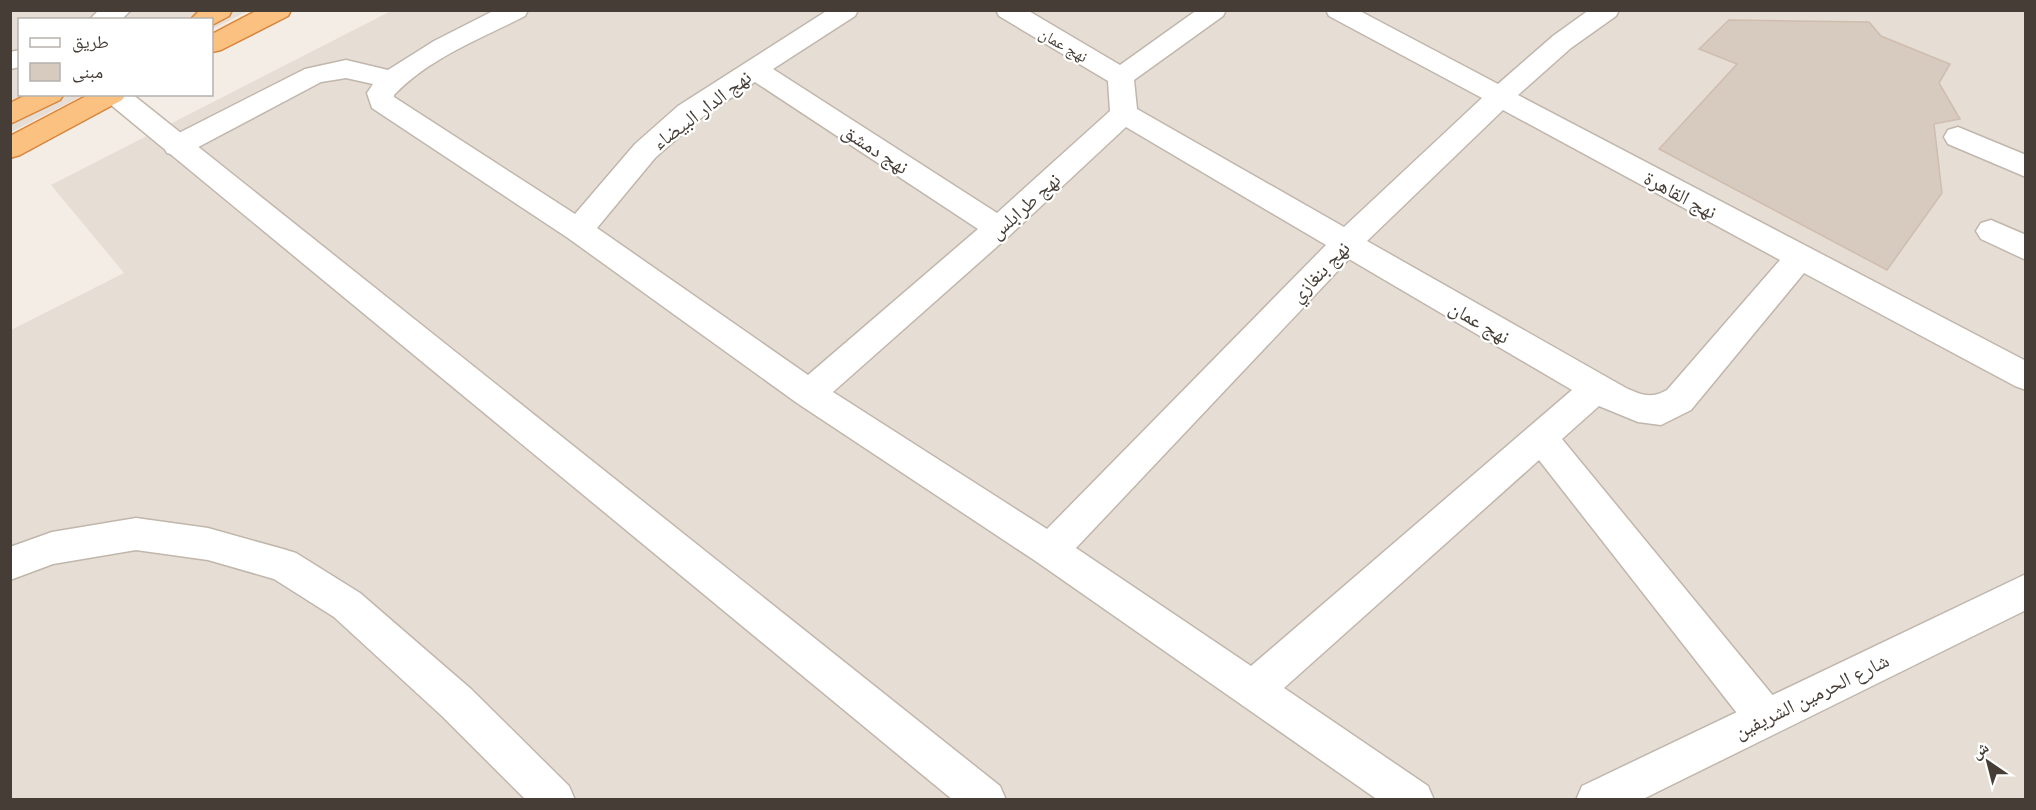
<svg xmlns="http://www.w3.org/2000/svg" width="2036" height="810" viewBox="0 0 2036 810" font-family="'Exo 2','Noto Naskh Arabic',sans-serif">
  <rect width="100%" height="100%" fill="#f3ede6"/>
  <g fill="#e6ded4">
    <polygon points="11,11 248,11 212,29 212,20 20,20 20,94 84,95 11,132"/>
    <polygon points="391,11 2025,11 2025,799 11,800 11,330 124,273 51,185"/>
  </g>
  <polygon fill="#d7cabf" stroke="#cfbdaf" stroke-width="1.5" points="1729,20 1869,22 1881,36 1950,64 1939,83 1960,119 1934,124 1942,193 1887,270 1659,149 1737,64 1699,49"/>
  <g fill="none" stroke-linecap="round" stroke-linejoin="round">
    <defs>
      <g id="minor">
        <path d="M 495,10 L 528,10 L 525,16 C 480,39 429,58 394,95 L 394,97 L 575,214 L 635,144 L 678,106 L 828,10 L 858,10 L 855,16 L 773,69 L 997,213 L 1110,111 L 1108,81 L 999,16 L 996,10 L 1027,10 L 1120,65 L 1197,10 L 1226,10 L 1223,16 L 1134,80 L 1137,109 L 1344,227 L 1482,98 L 1329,16 L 1326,10 L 1358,10 L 1498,84 L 1553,36 L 1589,10 L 1619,10 L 1616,16 L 1571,48 L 1518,95 L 2026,361 L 2026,390 L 2015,386 L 1804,273 L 1691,410 L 1661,425 L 1638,422 L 1599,406 L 1562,439 L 1779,703 L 1785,717 L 1779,731 L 1765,736 L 1751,731 L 1539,460 L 1284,688 L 1428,786 L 1434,800 L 1378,800 L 1037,562 L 797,403 L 568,238 L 372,108 L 367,93 L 373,84 L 346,78 L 321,82 L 187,153 L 177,156 L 167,153 L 163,146 L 167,139 L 305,69 L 346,60 L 388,70 L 434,41 ZM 755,82 L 978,229 L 808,375 L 597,228 L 655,158 L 698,120 ZM 1503,110 L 1780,260 L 1667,390 C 1652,399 1641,395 1626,388 L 1367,241 ZM 1126,127 L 1326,245 L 1047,529 L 833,392 L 1009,236 ZM 1349,259 L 1572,390 L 1251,666 L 1076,548 Z"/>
        <polygon points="1958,127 2026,155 2026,177 1948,144 1944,137 1948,130"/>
        <polygon points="1991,220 2026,235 2026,260 1981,239 1976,231 1981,223"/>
        <polygon points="136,518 208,528 283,549 296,553 360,593 471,689 569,786 575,800 526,800 443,717 334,617 274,579 208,560 136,550 53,564 10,580 10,547 52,532"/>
      </g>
      <g id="tertiary">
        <polygon points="99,10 131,10 121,20 89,20"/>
        <polygon points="20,50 20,67 10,69 10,52"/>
        <polygon points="101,94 132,94 1000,786 1006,800 953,800 105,100"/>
        <polygon points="2026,574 2026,610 1641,800 1576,800 1582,786"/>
      </g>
      <g id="trunk">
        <polygon points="200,10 232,10 229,16 212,25 212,20 190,20"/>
        <polygon points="258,10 291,10 288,16 221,50 212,52 212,34"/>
        <polygon points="28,94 64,94 60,100 10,124 10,103"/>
        <polygon points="90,94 126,94 122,100 20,155 10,158 10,136"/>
      </g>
    </defs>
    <use href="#minor" stroke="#c1b6ac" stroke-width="3"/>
    <use href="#tertiary" stroke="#c1b6ac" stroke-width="3"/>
    <use href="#trunk" stroke="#da8539" stroke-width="3"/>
    <use href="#minor" fill="#fff" fill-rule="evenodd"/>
    <use href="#tertiary" fill="#fff" fill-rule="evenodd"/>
    <use href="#trunk" fill="#fbc180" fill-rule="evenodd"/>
  </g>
  <g text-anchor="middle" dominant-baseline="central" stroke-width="4.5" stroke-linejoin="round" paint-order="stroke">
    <g font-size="16" fill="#453d36" stroke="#fff">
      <text transform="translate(1064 44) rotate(30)">نهج عمان</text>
    </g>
    <g font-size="20" fill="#453d36" stroke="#fff">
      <text transform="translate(701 109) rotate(-37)">نهج الدار البيضاء</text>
      <text transform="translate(876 148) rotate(33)">نهج دمشق</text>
      <text transform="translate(1681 194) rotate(28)">نهج القاهرة</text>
      <text transform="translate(1024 205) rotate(-42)">نهج طرابلس</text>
      <text transform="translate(1319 271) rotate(-46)">نهج بنغازي</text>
      <text transform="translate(1480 321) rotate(30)">نهج عمان</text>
      <text transform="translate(1811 695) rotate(-26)">شارع الحرمين الشريفين</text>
    </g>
  </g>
  <rect width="2036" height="810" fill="none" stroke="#453d36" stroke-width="24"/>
  <rect x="18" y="18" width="195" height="78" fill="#ffffff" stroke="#b5b1af" stroke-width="1.5"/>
  <rect x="30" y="38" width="30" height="9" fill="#ffffff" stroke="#b5b1af" stroke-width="1.5"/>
  <text x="72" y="48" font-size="18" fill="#453d36">طريق</text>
  <rect x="30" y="63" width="30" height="18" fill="#d7cabf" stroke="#b5b1af" stroke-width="1.5"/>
  <text x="72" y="78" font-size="18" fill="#453d36">مبنى</text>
  <g transform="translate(1988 762) rotate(325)" stroke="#ffffff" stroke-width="4.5" paint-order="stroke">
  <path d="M0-4.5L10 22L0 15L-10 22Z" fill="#453d36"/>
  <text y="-9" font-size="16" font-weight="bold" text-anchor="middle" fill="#453d36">ش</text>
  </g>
</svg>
